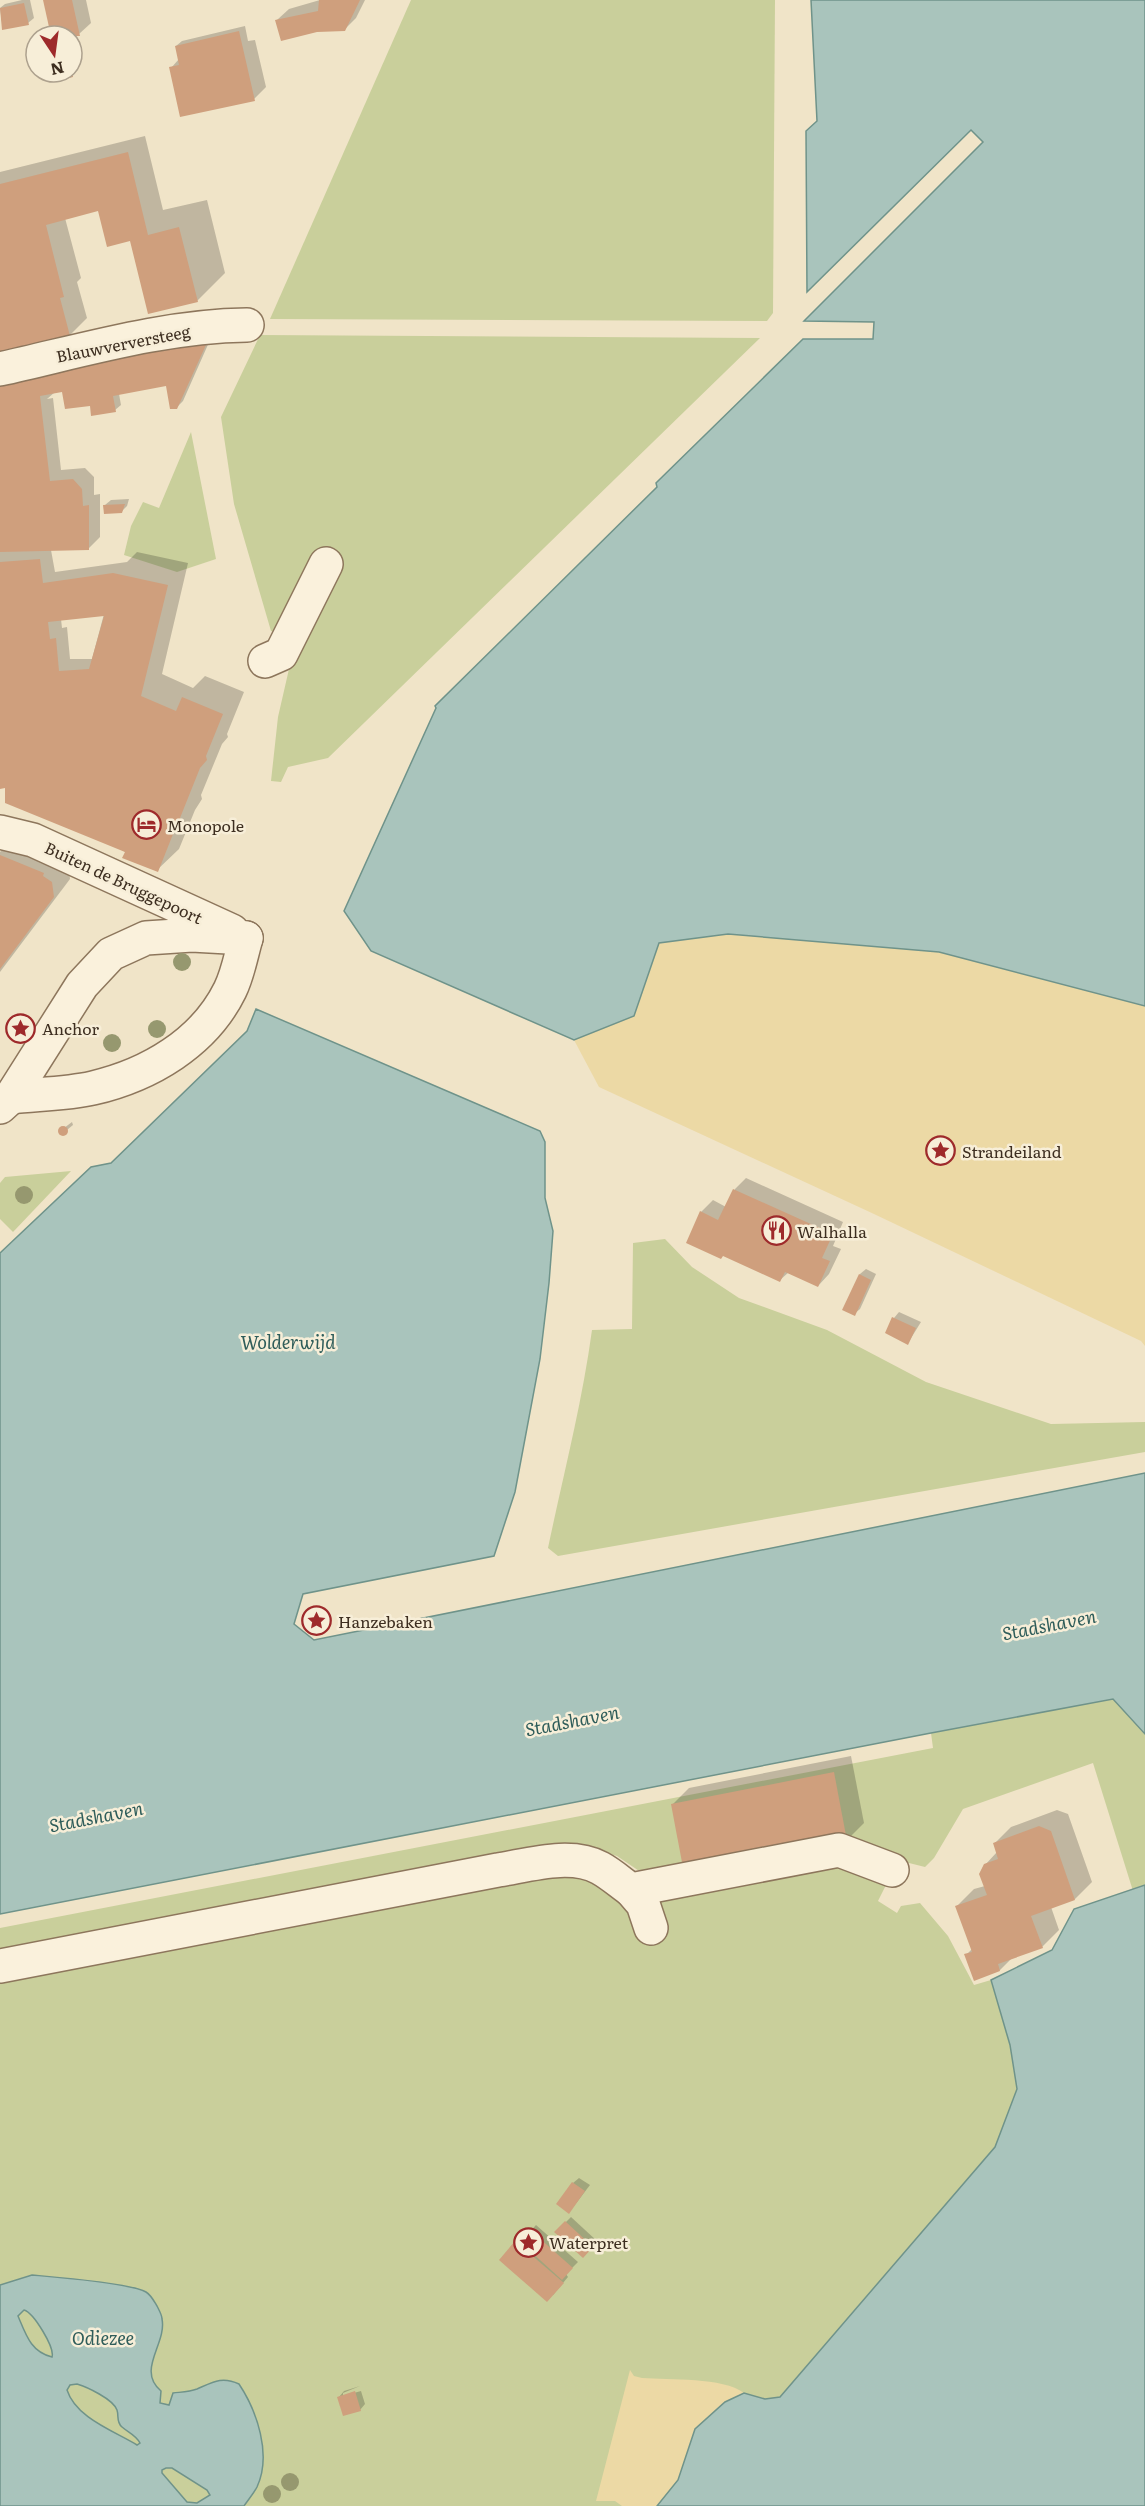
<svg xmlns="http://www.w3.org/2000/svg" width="1145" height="2506" viewBox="0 0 1145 2506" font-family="Literata,serif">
  <rect width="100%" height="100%" fill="#f0e4c8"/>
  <g fill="#c9cf9b">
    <polygon points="411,0 775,0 773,313 767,321 270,319"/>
    <polygon points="260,335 760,338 328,758 288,767 281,782 271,781 278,717 289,669 336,565 279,633 271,631 234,504 221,417"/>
    <polygon points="191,432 216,559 177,572 124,555 131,526 143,502 159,508"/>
    <polygon points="71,1171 13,1232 0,1219 0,1183 5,1177"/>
    <path d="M 665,1239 L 692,1267 L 739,1298 L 827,1330 L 926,1382 L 1051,1424 L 1145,1422 L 1145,1452 L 558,1556 L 548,1548 C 563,1476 582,1404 592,1330 L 632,1329 L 633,1243 Z"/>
    <polygon points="1113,1699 1145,1734 1145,1885 1133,1891 1093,1763 963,1809 934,1858 925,1867 897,1860 654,1881 617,1856 593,1849 0,1954 0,1928 933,1748 931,1733"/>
    <polygon points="834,1863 888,1881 878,1901 897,1913 901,1906 920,1903 948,1936 974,1985 991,1980 1010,2045 1017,2089 995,2147 780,2397 775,2399 672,2506 0,2506 0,1976 541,1872 591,1880 659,1903 660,1898"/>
  </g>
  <g fill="#ecd9a5">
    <polygon points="728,934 939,952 1145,1006 1145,1346 1141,1341 874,1214 599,1087 574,1040 634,1016 659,943"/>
    <path d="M 630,2370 L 634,2376 L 642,2378 C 669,2380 723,2377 744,2393 L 725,2402 L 686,2455 L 678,2480 L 657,2506 L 622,2506 L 615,2501 L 596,2501 Z"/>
  </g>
  <g fill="#a9c4bc" stroke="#6f938a" stroke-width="1.5" fill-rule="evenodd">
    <polygon points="811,0 1145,0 1145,1006 939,952 728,934 659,943 634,1016 574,1040 371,951 344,911 436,708 435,706 657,487 656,483 803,339 873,339 874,322 804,321 983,142 971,130 807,292 806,131 817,121"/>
    <polygon points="256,1009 540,1131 545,1142 545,1198 553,1231 549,1283 540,1359 515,1492 494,1556 303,1594 294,1624 314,1640 1145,1473 1145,1734 1113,1699 931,1733 0,1914 0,1253 91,1167 111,1163 247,1031"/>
    <polygon points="1145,1885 1145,2506 657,2506 678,2480 695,2429 725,2402 744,2393 765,2399 780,2397 995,2147 1017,2089 1010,2045 991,1980 1052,1950 1074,1909"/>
    <path d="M 32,2275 C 54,2277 131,2283 146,2292 C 151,2295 154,2301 157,2306 C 159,2310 162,2315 162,2319 C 167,2344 136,2370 161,2391 L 160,2403 L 169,2405 L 173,2393 C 181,2392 189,2392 197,2389 C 213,2382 222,2376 239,2384 C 257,2411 272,2455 257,2487 C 254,2493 248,2500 244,2506 L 0,2506 L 0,2285 ZM 24,2310 C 34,2313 55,2348 52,2357 C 31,2352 26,2335 18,2316 ZM 77,2384 C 87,2387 113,2399 117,2410 C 119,2416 116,2422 122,2427 C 129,2433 136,2435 140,2443 L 137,2445 C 114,2431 76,2418 67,2390 L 70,2385 ZM 166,2468 L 172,2468 L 207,2490 L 210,2495 L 197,2503 L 187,2502 L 162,2473 L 162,2470 Z"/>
  </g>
  <g fill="#0003" fill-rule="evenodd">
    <polygon points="22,0 30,0 34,18 28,23 3,29 0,8 5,4"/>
    <polygon points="45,0 86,0 91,23 79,34 52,36"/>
    <polygon points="320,0 365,0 356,18 344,30 277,20 289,9"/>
    <polygon points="245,26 248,41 255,40 266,87 254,99 171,68 179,59 176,46 182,41"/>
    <polygon points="72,44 78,70 72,75 61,72 72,72"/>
    <polygon points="145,136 163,210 207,200 225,273 197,301 99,209 65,218 81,278 77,282 87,318 70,335 0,352 0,172"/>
    <path d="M 214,331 L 183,401 L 177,407 L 167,385 L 119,394 L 121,405 L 115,410 L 91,404 L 63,390 L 55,392 L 47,399 L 53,398 L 61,470 L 85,468 L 94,477 L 94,495 L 100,494 L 100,537 L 88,549 L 51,550 L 55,572 L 127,562 L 137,552 L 188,563 L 162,674 L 193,688 L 205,676 L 244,692 L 227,734 L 228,737 L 222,744 L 201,795 L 202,799 L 195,810 L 179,849 L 157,870 L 9,786 L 0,787 L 0,359 ZM 104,614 L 92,659 L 70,659 L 67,627 L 62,628 L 61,619 Z"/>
    <polygon points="129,499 127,506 121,512 105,505 111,500"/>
    <polygon points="15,838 68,865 70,879 0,972 0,852"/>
    <polygon points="72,1122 73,1125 62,1134 60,1131"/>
    <polygon points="746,1178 843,1222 833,1246 841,1249 829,1274 818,1286 789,1272 780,1280 724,1255 688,1242 701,1212 713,1200 726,1207 735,1189"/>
    <polygon points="866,1269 876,1274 860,1309 854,1314 860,1274"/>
    <polygon points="899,1312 921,1322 908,1343 894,1318"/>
    <polygon points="851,1756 864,1823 847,1840 672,1805 689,1788"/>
    <polygon points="1057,1810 1068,1814 1092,1882 1075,1899 1051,1907 1059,1930 1042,1947 1012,1958 1000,1970 975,1979 966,1955 972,1949 957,1906 974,1889 985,1886 985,1865 997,1852 994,1844 1011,1827"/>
    <polygon points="579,2178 590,2185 574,2206 573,2183"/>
    <polygon points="571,2217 597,2241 583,2256 556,2232"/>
    <polygon points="536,2225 578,2262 566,2274 568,2277 553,2295 501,2260 522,2236 524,2238"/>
    <polygon points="360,2386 343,2393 343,2396 361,2391 365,2404 360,2410 339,2397 344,2391"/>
  </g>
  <g fill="#cf9f7d" fill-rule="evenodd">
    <polygon points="43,0 72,0 80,36 51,36"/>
    <polygon points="319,0 360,0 345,31 317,32 281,41 275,20 318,11"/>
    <polygon points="24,3 29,25 2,30 0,8"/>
    <polygon points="239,31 255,101 180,117 169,67 179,65 175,46"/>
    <polygon points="59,72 72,72 73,77 61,80"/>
    <polygon points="128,152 148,235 179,227 198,302 148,314 130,241 107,247 98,211 46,225 64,297 60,298 70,336 0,353 0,184"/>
    <polygon points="210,336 177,409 170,409 166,386 113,396 116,412 91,416 90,406 65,409 62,392 40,396 50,481 73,479 82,489 83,506 89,505 89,550 0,552 0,379"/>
    <polygon points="125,504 122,513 104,514 103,505"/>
    <path d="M 40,559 L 43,583 L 113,573 L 168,585 L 141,696 L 176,711 L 182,697 L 223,714 L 206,756 L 207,760 L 200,768 L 180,818 L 181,821 L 178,829 L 175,829 L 158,872 L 122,858 L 125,852 L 5,803 L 5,788 L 0,789 L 0,562 ZM 104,616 L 89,669 L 59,671 L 56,638 L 50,639 L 48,622 Z"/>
    <polygon points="0,855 44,873 43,876 52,882 54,897 0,969"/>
    <circle cx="63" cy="1131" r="5"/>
    <polygon points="733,1189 833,1234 822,1258 830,1261 818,1287 785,1272 780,1282 723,1256 721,1259 686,1243 700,1211 718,1220"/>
    <polygon points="859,1274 871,1280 855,1316 842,1310"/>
    <polygon points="892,1317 916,1328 908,1345 885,1333"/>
    <polygon points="834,1772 847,1841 684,1873 671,1804"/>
    <polygon points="1039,1826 1051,1831 1075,1900 1031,1916 1043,1948 998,1964 1000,1971 974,1981 964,1954 972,1952 955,1906 987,1895 979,1874 984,1864 998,1859 993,1843"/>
    <polygon points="572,2182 585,2191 569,2214 556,2204"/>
    <polygon points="565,2221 593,2247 583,2258 554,2232"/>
    <polygon points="529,2229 573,2268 562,2280 519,2241"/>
    <polygon points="515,2241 564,2283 547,2302 499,2260"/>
    <polygon points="355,2391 361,2411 343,2416 337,2397"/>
  </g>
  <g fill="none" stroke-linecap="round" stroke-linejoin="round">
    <defs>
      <g id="minor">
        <path d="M 0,369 C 81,351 163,326 247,325"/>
        <polyline points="265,661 281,654 326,564"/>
        <polyline points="0,832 33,840 232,931"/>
        <path d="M 11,1097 C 38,1094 67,1094 93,1088 C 149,1075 204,1043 230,990 C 238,974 241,955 246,938"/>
        <polyline points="0,1107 11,1097 82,985 111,954 146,938 192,935 246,938"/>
        <polyline points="631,1890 643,1904 651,1928"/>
        <path d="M 0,1966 L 498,1870 C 529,1865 571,1852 600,1868 C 611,1874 621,1883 631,1890 L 839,1850 L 892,1870"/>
      </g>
    </defs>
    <use href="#minor" stroke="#8d765c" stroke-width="36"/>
    <use href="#minor" stroke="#faf1dc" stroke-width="33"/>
  </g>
  <g fill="#96986f">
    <circle cx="182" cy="962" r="9"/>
    <circle cx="157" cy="1029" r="9"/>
    <circle cx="112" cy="1043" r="9"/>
    <circle cx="24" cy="1195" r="9"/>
    <circle cx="290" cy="2482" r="9"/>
    <circle cx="272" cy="2494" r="9"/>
  </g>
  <defs>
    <symbol id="hotel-ring" viewBox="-11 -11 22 22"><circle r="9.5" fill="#f7eed8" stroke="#9e2a2b" stroke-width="1.5"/><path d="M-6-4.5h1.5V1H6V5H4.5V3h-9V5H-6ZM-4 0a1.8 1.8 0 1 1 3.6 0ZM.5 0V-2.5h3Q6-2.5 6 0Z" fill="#9e2a2b"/></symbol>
    <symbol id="sight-ring" viewBox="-11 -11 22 22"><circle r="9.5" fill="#f7eed8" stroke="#9e2a2b" stroke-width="1.5"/><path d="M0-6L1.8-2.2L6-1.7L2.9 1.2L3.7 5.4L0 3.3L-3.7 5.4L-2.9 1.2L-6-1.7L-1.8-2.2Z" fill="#9e2a2b"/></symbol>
    <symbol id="restaurant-ring" viewBox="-11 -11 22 22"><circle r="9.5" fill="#f7eed8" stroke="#9e2a2b" stroke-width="1.5"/><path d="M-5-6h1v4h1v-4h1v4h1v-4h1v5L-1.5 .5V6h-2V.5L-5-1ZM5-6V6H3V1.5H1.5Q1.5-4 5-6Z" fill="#9e2a2b"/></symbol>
  </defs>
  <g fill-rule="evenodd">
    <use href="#hotel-ring" x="130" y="808" width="33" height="33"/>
    <use href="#sight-ring" x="4" y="1012" width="33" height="33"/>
    <use href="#sight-ring" x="924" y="1134" width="33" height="33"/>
    <use href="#restaurant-ring" x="760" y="1214" width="33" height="33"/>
    <use href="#sight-ring" x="300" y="1604" width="33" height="33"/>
    <use href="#sight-ring" x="512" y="2226" width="33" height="33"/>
  </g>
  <g text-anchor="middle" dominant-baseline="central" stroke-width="5" stroke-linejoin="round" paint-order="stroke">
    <g font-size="16" fill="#3d2e20" stroke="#f7eed8">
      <text transform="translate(123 343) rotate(-11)">Blauwverversteeg</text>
      <text transform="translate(124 882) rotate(25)">Buiten de Bruggepoort</text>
    </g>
    <g font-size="16" fill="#3d2e20" stroke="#f7eed8" text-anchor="start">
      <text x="167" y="825">Monopole</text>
      <text x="42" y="1028">Anchor</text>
      <text x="962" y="1151">Strandeiland</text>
      <text x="797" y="1231">Walhalla</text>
      <text x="338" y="1621">Hanzebaken</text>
      <text x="549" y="2242">Waterpret</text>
    </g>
    <g font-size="18" font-style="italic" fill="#2f5d5a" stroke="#f7eed8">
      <text x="288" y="1341">Wolderwijd</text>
      <text transform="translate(1049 1624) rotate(-11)">Stadshaven</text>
      <text transform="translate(572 1720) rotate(-11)">Stadshaven</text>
      <text transform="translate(96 1816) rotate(-11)">Stadshaven</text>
      <text x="103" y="2337">Odiezee</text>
    </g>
  </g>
  <g transform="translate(54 54) rotate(167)"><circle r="28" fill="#f7eed8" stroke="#ada18e" stroke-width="1.5"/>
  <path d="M0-4.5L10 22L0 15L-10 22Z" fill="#9e2a2b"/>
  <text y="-9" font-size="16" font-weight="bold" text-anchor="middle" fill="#3d2e20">N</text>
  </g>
</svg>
